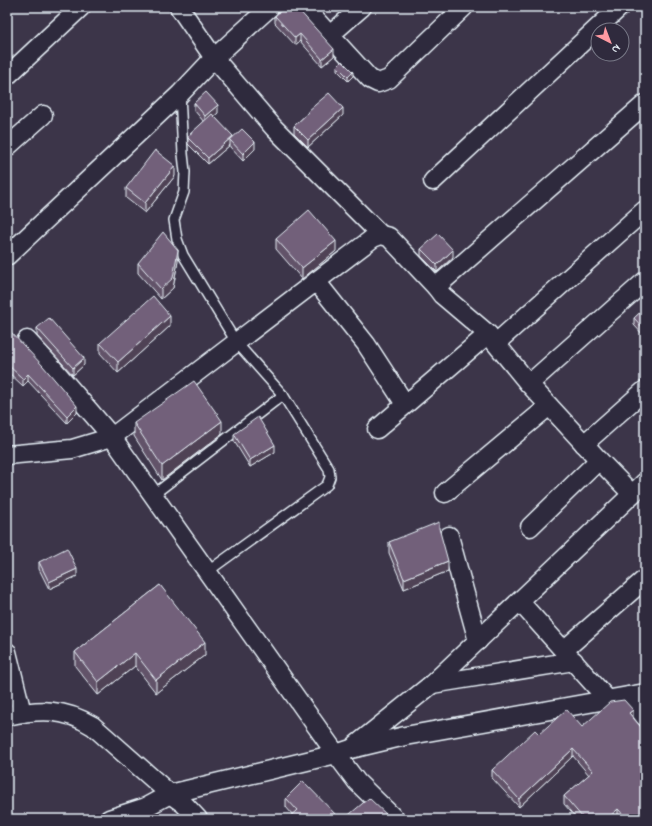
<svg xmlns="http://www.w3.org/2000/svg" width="652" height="826" viewBox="0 0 652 826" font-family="'Indie Flower',sans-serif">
  <rect width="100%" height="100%" fill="#3c3549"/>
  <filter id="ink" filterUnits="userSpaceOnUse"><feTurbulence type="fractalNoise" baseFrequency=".025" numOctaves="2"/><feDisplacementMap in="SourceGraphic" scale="8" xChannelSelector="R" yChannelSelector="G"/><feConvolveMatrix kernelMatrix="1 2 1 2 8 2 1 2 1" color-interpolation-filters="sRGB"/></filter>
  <g filter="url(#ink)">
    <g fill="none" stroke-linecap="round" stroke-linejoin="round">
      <defs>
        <g id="service">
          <polyline points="180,94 183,154 185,172 184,192 174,220 177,239 183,255 236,342 283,395 329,469 330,477 327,485 207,572"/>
          <polyline points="153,495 283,395"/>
        </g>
        <g id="minor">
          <polyline points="179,7 214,58 274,128 381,235"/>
          <polyline points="304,7 370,79 378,83 389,79 464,7"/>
          <polyline points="330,35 362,7"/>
          <polyline points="7,76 81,7"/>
          <polyline points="7,147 43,115"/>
          <polyline points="433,181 620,7"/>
          <polyline points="7,256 180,94 214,58 270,7"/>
          <polyline points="316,281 366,344 405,404"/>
          <polyline points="436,287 645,104"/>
          <polyline points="27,340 51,366 112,437 336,754 357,782 395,819"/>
          <polyline points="496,343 645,210"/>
          <polyline points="529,384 645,281"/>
          <polyline points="377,429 488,334"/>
          <polyline points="584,444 645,390"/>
          <polyline points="7,455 72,449 112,437 373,238 381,235 389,237 436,287 442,295 488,334 529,384 599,460 632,494"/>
          <polyline points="445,493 549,406"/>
          <polyline points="530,527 599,460"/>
          <polyline points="449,536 478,641"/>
          <polyline points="520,602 608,700"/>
          <polyline points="564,650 645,579"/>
          <polyline points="7,652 22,713"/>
          <polyline points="432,684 574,661"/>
          <polyline points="629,696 645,717"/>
          <path d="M 7,716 C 39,709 64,708 93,726 L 170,794 L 184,804 L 198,819"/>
          <polyline points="356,745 432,684 645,482"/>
          <polyline points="109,819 146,807 170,794 336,754 351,749 405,736 645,693"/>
        </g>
      </defs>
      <use href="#service" stroke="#e8f1f8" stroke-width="12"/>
      <use href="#minor" stroke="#e8f1f8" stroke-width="21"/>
      <use href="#service" stroke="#2f2a3d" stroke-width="9"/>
      <use href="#minor" stroke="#2f2a3d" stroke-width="18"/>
    </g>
    <g fill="#625369" stroke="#e8f1f8">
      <polygon points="275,16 334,56 322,66 300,41 295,45 275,23"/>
      <polygon points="337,66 353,76 348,81 337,70"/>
      <polygon points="194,103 218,113 214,116 233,138 255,149 243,161 230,147 230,145 208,164 188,144 188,136 204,122 194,110"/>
      <polygon points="308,111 343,115 308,147 294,133 294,126 308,113"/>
      <polygon points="175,176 145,213 126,198 126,188"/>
      <polygon points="276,239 336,251 302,279 276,249"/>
      <polygon points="421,249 453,257 437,272 421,256"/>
      <polygon points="178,261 173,288 161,299 138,273 138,263"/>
      <polygon points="645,308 645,337 634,325 634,318"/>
      <polygon points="170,326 118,373 100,353 100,343"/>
      <polygon points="37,328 84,365 73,375 37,336"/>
      <polygon points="7,332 77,413 67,423 28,381 23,386 7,371"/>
      <polygon points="134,423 222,434 162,480 134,436"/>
      <polygon points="234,434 275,452 250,467 234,441"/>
      <polygon points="439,530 448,571 404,589 389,553 389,542"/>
      <polygon points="39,562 77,576 49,589 39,569"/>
      <polygon points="160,585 205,655 156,693 135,666 98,695 75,666 75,652"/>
      <polygon points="633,718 645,819 620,819 618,817 616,819 577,819 564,804 564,796 589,775 573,756 519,807 492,778 492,770 539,734"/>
      <polygon points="286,798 338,819 292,814 286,807"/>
    </g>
    <g fill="#504355" stroke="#e8f1f8">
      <polygon points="300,34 300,41 295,45 295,38"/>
      <polygon points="334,49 334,56 322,66 322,59"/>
      <polygon points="353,72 353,76 348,81 348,77"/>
      <polygon points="218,105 218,113 205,124 205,116"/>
      <polygon points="343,108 343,115 308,147 308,140"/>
      <polygon points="233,136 233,142 230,140 230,145 208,164 208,158"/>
      <polygon points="255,142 255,149 243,161 243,154"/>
      <polygon points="175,166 175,176 145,213 145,203"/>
      <polygon points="336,241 336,251 302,279 302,268"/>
      <polygon points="178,250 178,261 173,288 161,299 161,289"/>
      <polygon points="453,250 453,257 437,272 437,265"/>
      <polygon points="170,316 170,326 118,373 118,362"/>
      <polygon points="84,358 84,365 73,375 73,368"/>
      <polygon points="28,374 28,381 23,386 23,379"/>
      <polygon points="77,406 77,413 67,423 67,416"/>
      <polygon points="222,421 222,434 162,480 162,466"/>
      <polygon points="275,445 275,452 250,467 250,460"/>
      <polygon points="448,561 448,571 404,589 404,579"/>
      <polygon points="77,569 77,576 49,589 49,582"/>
      <polygon points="205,642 205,655 156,693 156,680"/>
      <polygon points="135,653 135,666 98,695 98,682"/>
      <polygon points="633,710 633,718 629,713"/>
      <polygon points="573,749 573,756 519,807 519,799"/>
      <polygon points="618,809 618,817 616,819 607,819"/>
      <polygon points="645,813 645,819 639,819"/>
    </g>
    <g fill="#72607a" stroke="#e8f1f8">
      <polygon points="285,7 296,7 334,49 322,59 300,34 295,38 275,16"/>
      <polygon points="342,61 353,72 348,77 337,66"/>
      <polygon points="206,92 218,105 205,116 194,103"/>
      <polygon points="329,93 343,108 308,140 294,126 309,112 308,111"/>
      <polygon points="212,114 233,136 208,158 188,138 188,136"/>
      <polygon points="242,129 255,142 243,154 230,140"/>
      <polygon points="155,150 175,166 145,203 126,188"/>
      <polygon points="309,210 336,241 302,268 276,239"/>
      <polygon points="163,232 178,250 173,278 161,289 138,263"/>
      <polygon points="438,234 453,250 437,265 421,249"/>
      <polygon points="153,296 170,316 118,362 100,343"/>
      <polygon points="645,308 645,330 634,318"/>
      <polygon points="49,318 84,358 73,368 37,328"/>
      <polygon points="9,330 43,366 77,406 67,416 28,374 23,379 7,364 7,332"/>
      <polygon points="194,381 222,421 162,466 134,423"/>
      <polygon points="258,417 275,445 250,460 234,434"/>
      <polygon points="439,522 439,528 448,561 404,579 389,542"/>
      <polygon points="67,548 77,569 49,582 39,562"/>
      <polygon points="160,585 205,642 156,680 135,653 98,682 75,652"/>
      <polygon points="624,700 633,710 629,713 645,732 645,813 639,819 627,819 618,809 607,819 582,819 583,818 564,796 593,771 573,749 519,799 492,770 535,730 539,734 566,710 567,710 582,727 610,702"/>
      <polygon points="303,781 338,817 336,819 287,819 297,810 286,798"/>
      <polygon points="369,798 388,816 394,819 344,819"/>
    </g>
  </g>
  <rect width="652" height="826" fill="none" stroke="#2f2a3d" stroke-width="24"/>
  <rect x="12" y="12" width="628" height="802" fill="none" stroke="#e8f1f8" stroke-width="1.5" filter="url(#ink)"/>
  <g transform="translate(610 42) rotate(138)"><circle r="19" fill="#2f2a3d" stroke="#797a88"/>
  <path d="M0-3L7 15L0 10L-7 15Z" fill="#ff9aa2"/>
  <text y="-6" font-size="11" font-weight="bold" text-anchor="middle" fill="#e8f1f8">N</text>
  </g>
</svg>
